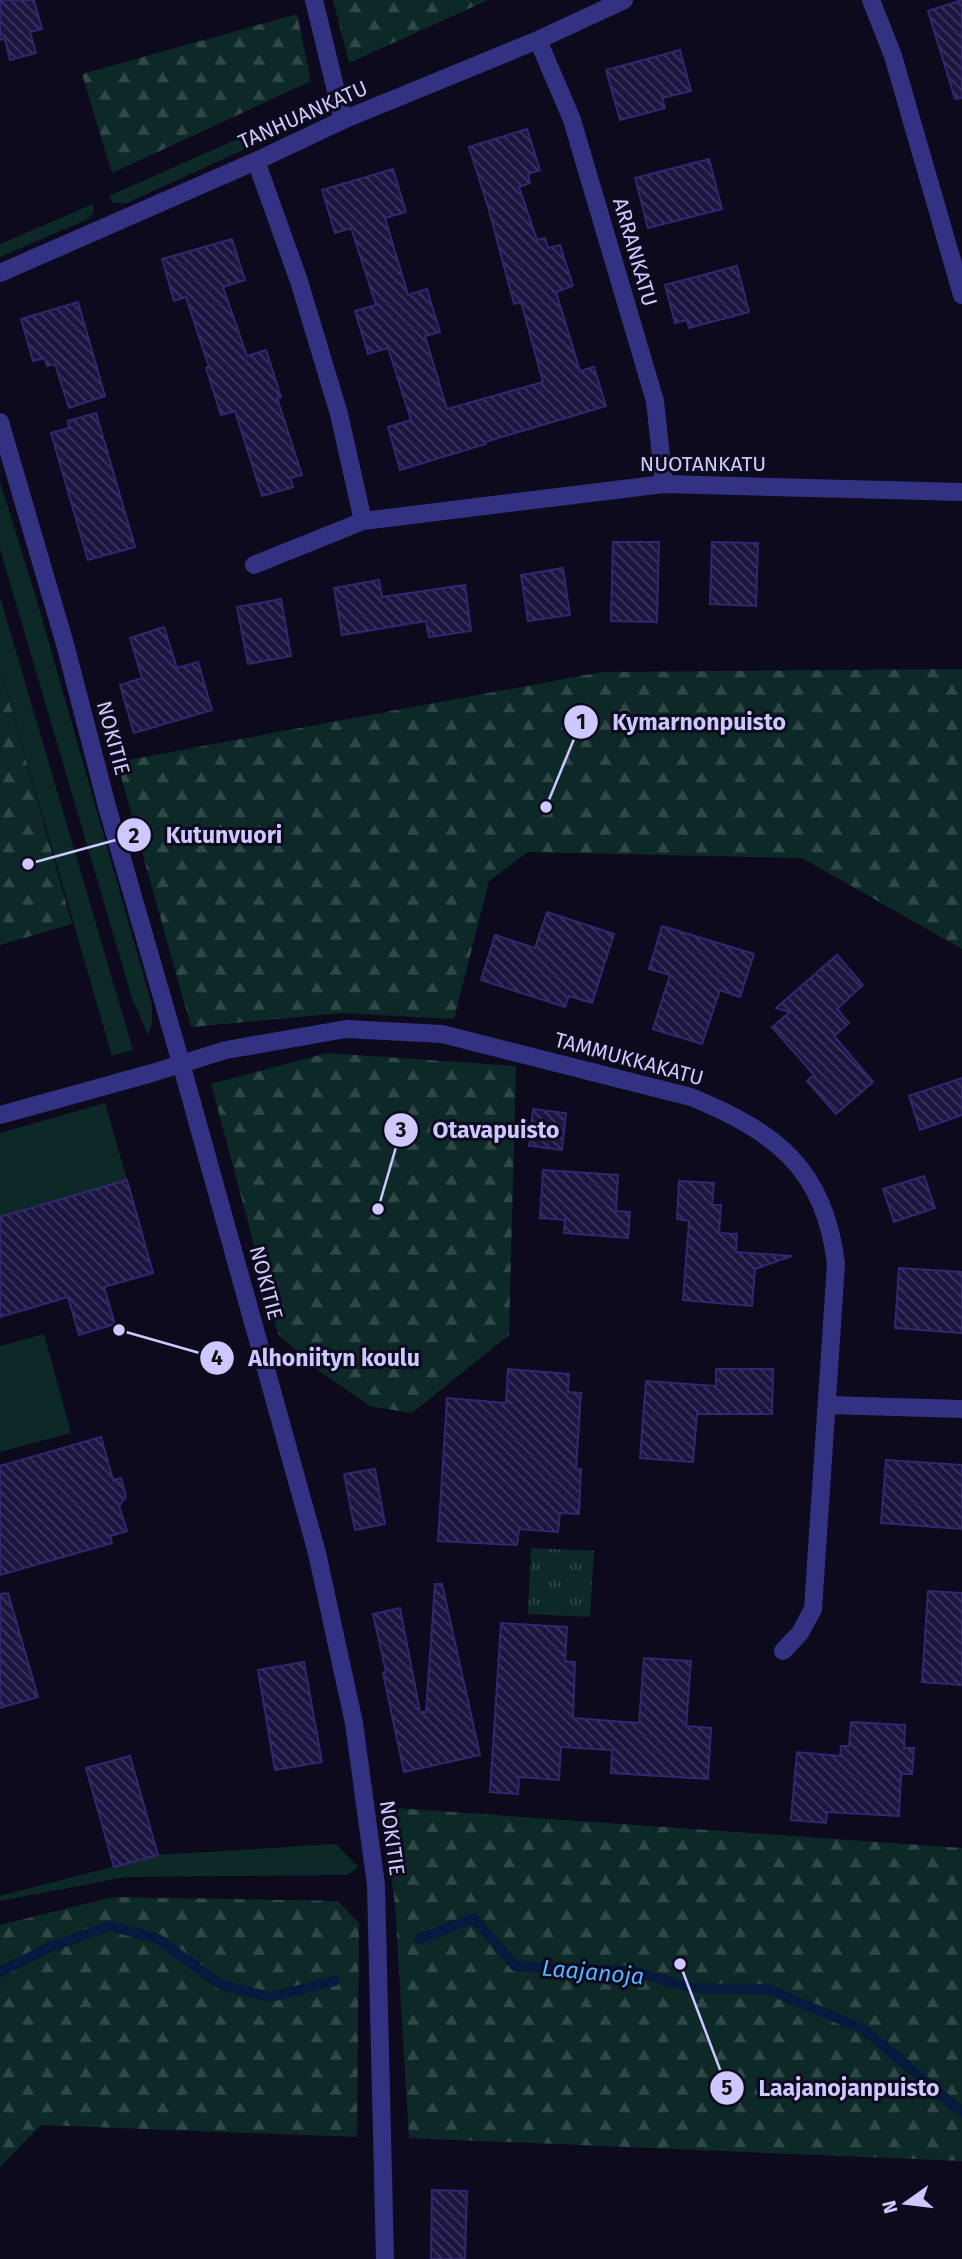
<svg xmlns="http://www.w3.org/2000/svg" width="962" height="2259" viewBox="0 0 962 2259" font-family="'Fira Sans',sans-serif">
  <defs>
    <pattern id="forest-firs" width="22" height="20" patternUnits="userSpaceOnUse" patternTransform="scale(1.75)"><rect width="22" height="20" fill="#0d2927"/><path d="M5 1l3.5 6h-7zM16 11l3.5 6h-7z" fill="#2f4747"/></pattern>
    <pattern id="park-tufts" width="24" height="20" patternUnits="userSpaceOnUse" patternTransform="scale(1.75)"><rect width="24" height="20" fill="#0d2927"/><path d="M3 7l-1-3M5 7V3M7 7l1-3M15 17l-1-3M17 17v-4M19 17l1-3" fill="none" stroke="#2f4747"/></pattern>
    <pattern id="building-back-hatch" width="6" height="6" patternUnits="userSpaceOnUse" patternTransform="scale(1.75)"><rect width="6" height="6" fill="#1d1541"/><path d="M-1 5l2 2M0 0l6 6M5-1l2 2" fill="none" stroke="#3d365e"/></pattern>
  </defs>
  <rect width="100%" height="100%" fill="#0d0a1e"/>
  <g fill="#0d2927">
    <polygon points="312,106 313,112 306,121 127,203 113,203 109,196"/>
    <polygon points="93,204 94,212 88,219 0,257 0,244"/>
    <polygon points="0,482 37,601 152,1005 152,1023 148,1035 132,998 0,549"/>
    <polygon points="0,597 133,1050 112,1056 0,668"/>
    <polygon points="105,1103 127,1180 0,1217 0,1133"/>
    <polygon points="44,1334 71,1433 0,1452 0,1346"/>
    <polygon points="336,1844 358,1867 348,1875 126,1877 0,1901 0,1896 158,1855"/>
  </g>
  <g fill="url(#forest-firs)">
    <polygon points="333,0 488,0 349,63"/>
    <polygon points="297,14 311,81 112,173 82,74"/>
    <polygon points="0,668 72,924 0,945"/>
    <polygon points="962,669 962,949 802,858 528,852 489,881 454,1019 342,1013 191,1027 117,762 602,672"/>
    <polygon points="327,1053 516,1066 509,1335 412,1413 370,1406 318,1370 278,1334 211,1084"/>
    <polygon points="382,1807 962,1848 962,2161 409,2138 395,1904"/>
    <polygon points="113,1897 338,1901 359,1923 357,2137 41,2125 0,2167 0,1925"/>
  </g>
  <polygon fill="url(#park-tufts)" points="531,1548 594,1551 590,1617 528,1614"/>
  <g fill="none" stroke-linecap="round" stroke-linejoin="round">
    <g stroke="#051a3d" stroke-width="10">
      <polyline points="419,1939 474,1918 515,1966 633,1971 691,1988 767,1989 863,2029 962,2112"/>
      <polyline points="0,1972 50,1947 110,1926 158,1939 221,1985 270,1997 335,1981"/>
    </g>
  </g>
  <g fill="url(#building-back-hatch)" stroke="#33256f" stroke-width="2">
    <polygon points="0,0 34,0 42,29 30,32 36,53 10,60 5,39 0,40"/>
    <polygon points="962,0 962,98 955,99 928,11"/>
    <polygon points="680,50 691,91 662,98 665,108 620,120 606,70"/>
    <polygon points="527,129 540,170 528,174 530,183 519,187 537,240 545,238 548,248 560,245 573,286 556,292 580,371 594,367 606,406 485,442 486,444 400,470 388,427 411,420 388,348 368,354 355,311 376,305 351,228 335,233 322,190 393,169 406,212 385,218 408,295 427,289 440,332 425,336 447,409 543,382 521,302 514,304 489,210 469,147"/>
    <polygon points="709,159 722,209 648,228 635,178"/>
    <polygon points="232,239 245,280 223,287 247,356 266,350 281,397 277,398 302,475 290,478 293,487 262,496 235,411 221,415 206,368 209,367 186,297 174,301 162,259"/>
    <polygon points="737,266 749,312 689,328 687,320 675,323 665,285"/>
    <polygon points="78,302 105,396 69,408 55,364 47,366 45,358 33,361 21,319"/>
    <polygon points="96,413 135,547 88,560 51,433 69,428 68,421"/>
    <polygon points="613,542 659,542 657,622 611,621"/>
    <polygon points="712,542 758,543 756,606 710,604"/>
    <polygon points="563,568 570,615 528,621 521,575"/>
    <polygon points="379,580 382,597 465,585 471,631 429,637 426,621 342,635 334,588"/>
    <polygon points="281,599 291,656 248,664 237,607"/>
    <polygon points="164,627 177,668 198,662 212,710 134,733 120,685 142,678 130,638"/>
    <polygon points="547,912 614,934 592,1003 569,996 565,1007 481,980 495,935 535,948"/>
    <polygon points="662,926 754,954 740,997 720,990 702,1044 653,1029 670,975 649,969"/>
    <polygon points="837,955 863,985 837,1009 849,1023 834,1036 873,1082 836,1114 807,1081 814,1075 772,1027 790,1012 776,1008"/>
    <polygon points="962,1078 962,1115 920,1130 909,1096"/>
    <polygon points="533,1109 566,1113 562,1150 529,1146"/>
    <polygon points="543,1170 618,1175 616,1211 630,1212 628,1238 564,1233 565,1220 540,1218"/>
    <polygon points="924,1176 935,1208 894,1222 883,1189"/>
    <polygon points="127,1180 153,1273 104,1287 115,1324 79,1335 68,1297 0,1317 0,1217"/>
    <polygon points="679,1181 714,1183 712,1205 721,1205 719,1233 737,1234 736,1252 792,1256 755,1269 752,1306 683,1300 689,1221 677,1219"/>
    <polygon points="899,1268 962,1272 962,1333 895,1328"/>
    <polygon points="508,1369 569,1374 568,1392 581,1393 576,1469 581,1469 579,1514 560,1513 558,1532 519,1529 517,1545 438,1541 447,1398 506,1403"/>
    <polygon points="716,1369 773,1369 772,1414 697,1414 693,1462 640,1458 646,1381 716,1386"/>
    <polygon points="101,1437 113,1480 121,1478 126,1497 119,1506 127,1531 110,1536 112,1543 0,1575 0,1466"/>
    <polygon points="886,1460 962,1465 962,1529 881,1523"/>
    <polygon points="375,1469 385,1524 355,1530 344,1474"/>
    <polygon points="435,1584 442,1584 480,1755 404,1772 383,1673 386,1672 373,1614 400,1608 420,1712 426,1712"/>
    <polygon points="928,1591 962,1593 962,1685 922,1682"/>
    <polygon points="8,1593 38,1697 0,1708 0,1594"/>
    <polygon points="501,1623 567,1627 565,1661 575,1662 573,1718 639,1723 644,1658 691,1661 686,1726 711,1728 708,1779 611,1773 612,1750 561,1747 559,1780 519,1777 518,1794 490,1792"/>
    <polygon points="304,1662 322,1762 275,1770 258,1670"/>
    <polygon points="851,1722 905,1725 904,1748 914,1748 912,1774 901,1774 899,1816 827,1812 826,1823 791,1820 797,1752 840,1756 841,1746 849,1746"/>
    <polygon points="130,1756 158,1855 114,1867 86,1768"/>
    <polygon points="432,2190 467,2191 465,2259 431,2259"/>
  </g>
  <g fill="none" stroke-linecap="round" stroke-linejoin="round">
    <g stroke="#333181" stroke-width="18">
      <polyline points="314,0 343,120"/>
      <polyline points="871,0 893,56 962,295"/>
      <polyline points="538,40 572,120 655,401 664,484"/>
      <polyline points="256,161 299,281 339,414 363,521 664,484 962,492"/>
      <polyline points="0,273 256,161 343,120 538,40 624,0"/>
      <polyline points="0,422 65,644 108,810 181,1063 317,1553 354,1723 376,1885 385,2259"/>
      <polyline points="254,565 363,521"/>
      <path d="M 0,1115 L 152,1073 L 226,1050 L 346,1029 L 442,1034 L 691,1097 C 776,1132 825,1169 836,1264 L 813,1609 L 800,1633 L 783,1651"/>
      <polyline points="828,1405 962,1409"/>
    </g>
  </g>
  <g text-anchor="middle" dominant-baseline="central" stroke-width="6" stroke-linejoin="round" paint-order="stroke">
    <g font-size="21" fill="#cdc8ff" stroke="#0d0a1e">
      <text transform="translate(303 115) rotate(-24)">TANHUANKATU</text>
      <text transform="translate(635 252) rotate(74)">ARRANKATU</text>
      <text x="703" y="464">NUOTANKATU</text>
      <text transform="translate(113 738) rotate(75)">NOKITIE</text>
      <text transform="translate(629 1059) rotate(15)">TAMMUKKAKATU</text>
      <text transform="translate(266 1283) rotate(75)">NOKITIE</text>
      <text transform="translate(392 1838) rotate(82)">NOKITIE</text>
    </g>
    <g font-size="23" font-style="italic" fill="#56b3ff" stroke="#0d0a1e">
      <text transform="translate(593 1972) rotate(5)">Laajanoja</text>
    </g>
  </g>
  <path fill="none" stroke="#cdc8ff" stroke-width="2.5" d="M546 807L581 722M28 864L134 835M378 1209L401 1130M119 1330L217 1358M680 1964L727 2088"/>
  <g fill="#cdc8ff" stroke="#0d0a1e" stroke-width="2.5">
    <circle cx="546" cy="807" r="7"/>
    <circle cx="28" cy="864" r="7"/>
    <circle cx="378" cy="1209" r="7"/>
    <circle cx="119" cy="1330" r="7"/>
    <circle cx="680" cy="1964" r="7"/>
    <circle cx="581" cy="722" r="18"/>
    <circle cx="134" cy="835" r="18"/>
    <circle cx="401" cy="1130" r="18"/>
    <circle cx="217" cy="1358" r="18"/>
    <circle cx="727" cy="2088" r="18"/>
  </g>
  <g font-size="21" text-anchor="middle" font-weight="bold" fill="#111">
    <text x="581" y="729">1</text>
    <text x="134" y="843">2</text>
    <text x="401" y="1137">3</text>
    <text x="217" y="1365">4</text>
    <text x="727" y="2095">5</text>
  </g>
  <g font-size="23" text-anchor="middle" font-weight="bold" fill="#cdc8ff" stroke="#0d0a1e" stroke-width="6" stroke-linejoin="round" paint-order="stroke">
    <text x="699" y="730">Kymarnonpuisto</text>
    <text x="224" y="843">Kutunvuori</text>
    <text x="496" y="1138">Otavapuisto</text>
    <text x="334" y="1366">Alhoniityn koulu</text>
    <text x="849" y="2096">Laajanojanpuisto</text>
  </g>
  <g transform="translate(906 2203) rotate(256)" stroke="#0d0a1e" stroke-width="5" paint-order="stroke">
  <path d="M0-5L12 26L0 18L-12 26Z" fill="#cdc8ff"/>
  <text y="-10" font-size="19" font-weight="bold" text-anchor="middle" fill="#cdc8ff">N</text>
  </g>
</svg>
